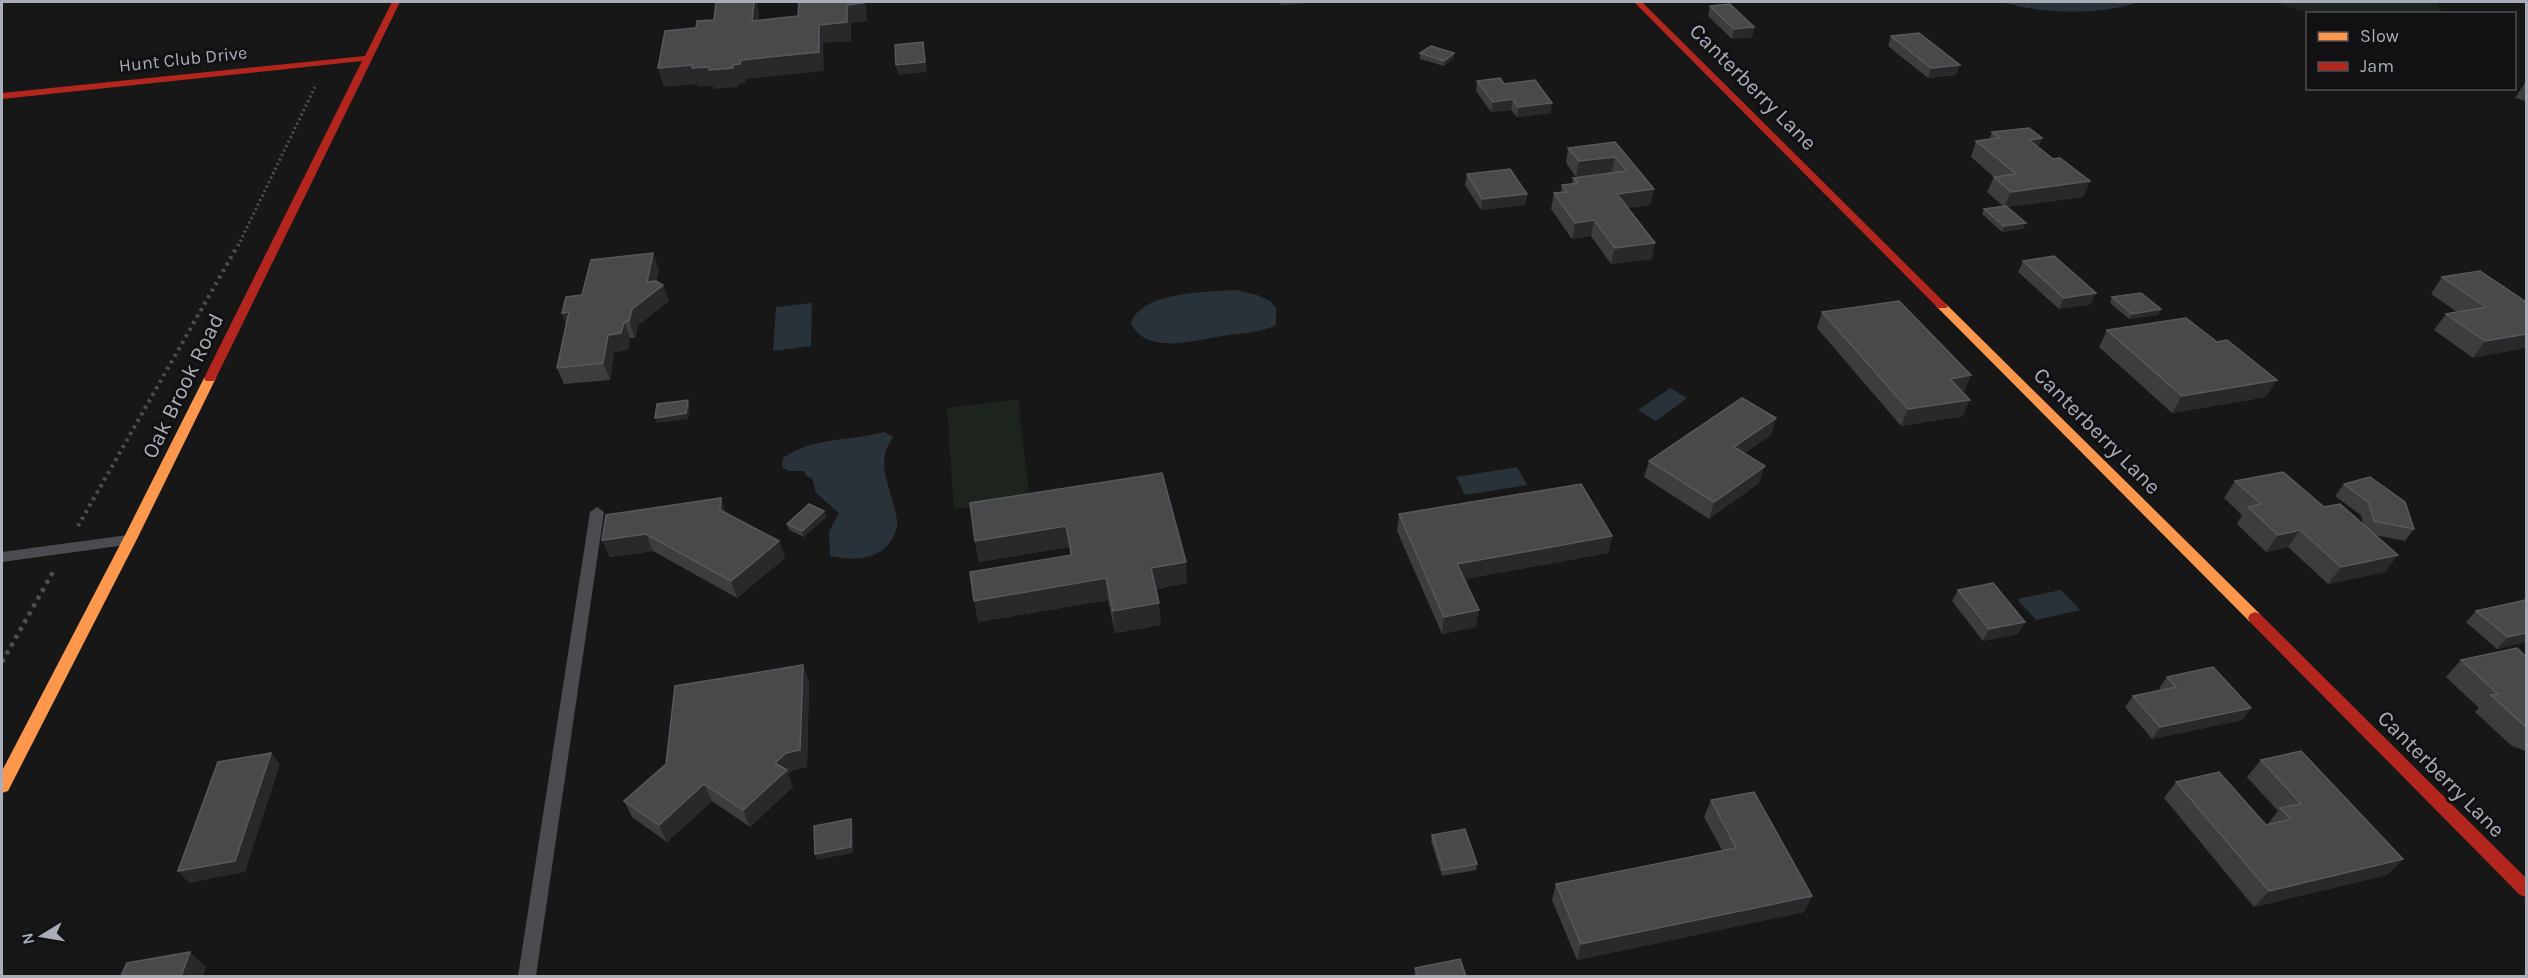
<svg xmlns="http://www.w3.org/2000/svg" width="2528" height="978" viewBox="0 0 2528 978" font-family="Karla,sans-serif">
  <rect width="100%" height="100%" fill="#171717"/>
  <g fill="#1d241e">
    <path d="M 2276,2 L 2437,2 L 2441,10 L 2439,14 C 2390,14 2319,22 2276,2 Z"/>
    <polygon points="1018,399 1030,499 954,509 947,408"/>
  </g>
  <g fill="#2a3239">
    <path d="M 2002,2 L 2139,2 C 2098,16 2044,14 2002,2 Z"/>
    <path d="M 1236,290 L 1257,295 L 1270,301 L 1276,308 L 1276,325 C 1258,334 1241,333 1222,336 C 1194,340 1147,356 1131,323 C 1142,291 1208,292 1236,290 Z"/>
    <polygon points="812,303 811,346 773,351 776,307"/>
    <polygon points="1670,388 1687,398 1656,421 1638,410"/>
    <path d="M 884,432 L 892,436 L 893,438 C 872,464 895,494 897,522 C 898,526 896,530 894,535 C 883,561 853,561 830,556 L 829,532 L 839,513 L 816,493 L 812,478 L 806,476 L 804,471 L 788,471 L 782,467 L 783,458 C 812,437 851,441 884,432 Z"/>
    <polygon points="1517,467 1527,485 1465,495 1456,477"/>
    <polygon points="2061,590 2080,610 2036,620 2017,599"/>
  </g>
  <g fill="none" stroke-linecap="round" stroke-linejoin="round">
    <polyline stroke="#4d4e52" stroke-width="3" stroke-dasharray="2 3" stroke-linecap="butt" points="238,246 315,87"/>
    <polyline stroke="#4d4e52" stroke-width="4" stroke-dasharray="3 4.5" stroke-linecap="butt" points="78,526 238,245"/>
    <polyline stroke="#4d4e52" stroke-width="4.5" stroke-dasharray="4 5" stroke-linecap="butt" points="2,662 53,572"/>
    <g fill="#4b4c50" fill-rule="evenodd">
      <polygon points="597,507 604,512 536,976 518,976 590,512"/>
      <polygon points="128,535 133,536 135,540 133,544 2,562 2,552"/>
    </g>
    <g fill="#ff974d" fill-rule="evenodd">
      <polygon points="1942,303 1946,304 2260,614 2262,618 2260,622 2250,622 1938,308 1936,306 1938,304"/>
      <polygon points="210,374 216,378 137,539 8,791 2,793 2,771 123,539 204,378"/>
    </g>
    <g fill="#b3261e" fill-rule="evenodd">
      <polygon points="392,2 400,2 216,378 214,381 206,381 204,378 362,61 2,99 2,93 365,56"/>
      <polygon points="1634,2 1642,2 1946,304 1948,306 1946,308 1938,308"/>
      <polygon points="2255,612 2260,614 2526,878 2526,897 2520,895 2250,622 2248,618 2250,614"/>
    </g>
  </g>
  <g fill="#3d3d3f">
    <polygon points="1710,6 1754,27 1752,37 1732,39 1708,16"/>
    <polygon points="1891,36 1956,75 1928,78 1888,46"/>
    <polygon points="1420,53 1454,58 1444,66 1420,59"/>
    <polygon points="1477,81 1504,84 1551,113 1517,117 1511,110 1491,112 1476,91"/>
    <polygon points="2526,81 2526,101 2515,98"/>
    <polygon points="1992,132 2038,147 2053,159 2090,181 2083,197 2007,207 2023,229 2002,232 1982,214 1984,209 2003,206 1987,192 1994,177 1971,157 1976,141 1989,140"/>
    <polygon points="1615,142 1654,189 1650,205 1628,208 1652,259 1611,264 1591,236 1572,239 1551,209 1554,193 1561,192 1562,185 1572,184 1573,178 1613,173 1576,177 1566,163 1568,148"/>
    <polygon points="1467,174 1527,194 1525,205 1481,210 1465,185"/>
    <polygon points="2023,261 2091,304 2059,309 2018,272"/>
    <polygon points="659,269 656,281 663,285 669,301 638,325 635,338 630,338 628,350 614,352 610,380 564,384 557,368 566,324 562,313 582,295"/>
    <polygon points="2442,277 2526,302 2473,358 2434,330 2446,314 2457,312 2431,294"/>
    <polygon points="2112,297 2161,309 2158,315 2129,319 2110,303"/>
    <polygon points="1822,312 1964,392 1963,392 1963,416 1901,426 1817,328"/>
    <polygon points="2107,330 2266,397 2172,413 2099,347"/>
    <polygon points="1776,418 1771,435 1744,453 1759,483 1709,519 1644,477 1649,461"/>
    <polygon points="1162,473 1187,583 1156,589 1161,625 1115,633 1108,600 978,622 1070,555 1069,547 979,562 975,541"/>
    <polygon points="2235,481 2324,507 2363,524 2361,515 2335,496 2344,484 2414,529 2405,541 2375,535 2385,572 2328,584 2288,547 2266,552 2237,524 2242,515 2224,498"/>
    <polygon points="824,511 826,517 804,537 789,530 787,524"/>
    <polygon points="726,513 779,541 785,558 737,598 653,551 610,557 602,540"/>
    <polygon points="1399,514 1612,536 1608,553 1464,579 1476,627 1442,634 1397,531"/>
    <polygon points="1958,590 2018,634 1983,641 1952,601"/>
    <polygon points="2476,611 2526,642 2497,649 2466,622"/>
    <polygon points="2526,657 2526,751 2512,746 2475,712 2479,708 2446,677 2461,660"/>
    <polygon points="803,665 809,682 807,767 793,770 788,774 793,787 750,827 712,801 667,842 632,817 624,801"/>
    <polygon points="2167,677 2251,708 2242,720 2152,739 2125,707 2133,696 2161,690 2159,688"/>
    <polygon points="2261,760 2403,859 2387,875 2254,907 2164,798 2176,782 2267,825 2278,811 2247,777"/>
    <polygon points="1711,800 1812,896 1804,912 1577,960 1552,900 1556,884 1722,850 1704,817"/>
    <polygon points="1432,835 1477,864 1476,870 1442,876 1431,841"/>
    <polygon points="1415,968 1466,976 1414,976"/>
  </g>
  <g fill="#29292a">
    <polygon points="754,2 757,2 759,11 757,39 752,21"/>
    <polygon points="863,2 865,2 866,4 867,21 851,23 851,41 823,43 824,71 746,79 745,83 738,84 738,87 714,89 713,86 698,87 697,84 664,87 658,68 693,65 733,65 741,60 819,25 847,5"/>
    <polygon points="1280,2 1314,2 1280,6"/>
    <polygon points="1754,27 1752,37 1732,39 1734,29"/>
    <polygon points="923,42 927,72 898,75 896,65"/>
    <polygon points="1454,53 1454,58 1444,66 1444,61"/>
    <polygon points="1960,65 1956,75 1928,78 1931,68"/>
    <polygon points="1513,99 1511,110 1491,112 1493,102"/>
    <polygon points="1552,103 1551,113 1517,117 1518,107"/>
    <polygon points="2042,138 2036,153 2029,140"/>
    <polygon points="1615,157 1612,172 1576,177 1579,161"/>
    <polygon points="2090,181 2083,197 2004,207 2011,192"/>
    <polygon points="1654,189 1650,205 1614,210 1617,194"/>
    <polygon points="1527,194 1525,205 1481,210 1482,199"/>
    <polygon points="1594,220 1591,236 1572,239 1575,223"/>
    <polygon points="2026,223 2023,229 2002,232 2004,226"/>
    <polygon points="1655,243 1652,259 1611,264 1615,248"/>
    <polygon points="653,253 659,269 654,292 663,285 669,301 638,325 635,338 629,321 632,309 647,282"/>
    <polygon points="2096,293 2091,304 2059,309 2064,298"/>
    <polygon points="2161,309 2158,315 2129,319 2132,314"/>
    <polygon points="569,312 569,329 562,313"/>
    <polygon points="624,322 630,338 628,350 614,352 610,380 603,363 608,335"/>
    <polygon points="2526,334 2526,348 2473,358 2485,341"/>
    <polygon points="1971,375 1964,392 1943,395 1950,379"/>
    <polygon points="2277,380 2266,397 2172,413 2182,396"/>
    <polygon points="688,400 690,406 688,419 657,423 655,418"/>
    <polygon points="1970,400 1963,416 1901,426 1908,409"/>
    <polygon points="1776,418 1771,435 1729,464 1734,447"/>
    <polygon points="1765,466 1759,483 1709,519 1714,502"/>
    <polygon points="721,498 727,515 720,510"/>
    <polygon points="824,511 826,517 804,537 802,531"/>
    <polygon points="1066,526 1069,547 979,562 975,541"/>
    <polygon points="2300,530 2288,547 2266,552 2278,535"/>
    <polygon points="646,534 653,551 610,557 602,540"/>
    <polygon points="1612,536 1608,553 1455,581 1457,564"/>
    <polygon points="779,541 785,558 737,598 731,581"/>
    <polygon points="2398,555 2385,572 2328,584 2341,567"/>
    <polygon points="1186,562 1187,583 1152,589 1151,568"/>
    <polygon points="1106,578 1108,600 978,622 974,601"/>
    <polygon points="1159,603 1161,625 1115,633 1113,611"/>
    <polygon points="1479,610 1476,627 1442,634 1444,617"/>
    <polygon points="2025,622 2018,634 1983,641 1989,629"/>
    <polygon points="2526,633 2526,642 2497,649 2508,637"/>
    <polygon points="803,665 809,682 807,767 793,770 788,774 793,787 750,827 743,810 775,763"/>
    <polygon points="2251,708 2242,720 2152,739 2160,727"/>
    <polygon points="271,753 280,764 245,872 189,883 178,871"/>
    <polygon points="704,784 712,801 667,842 659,825"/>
    <polygon points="851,819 853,825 853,853 817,860 815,854"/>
    <polygon points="2403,859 2387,875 2254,907 2269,891"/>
    <polygon points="1812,896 1804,912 1577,960 1581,944"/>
    <polygon points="190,952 206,967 203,976 181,976"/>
  </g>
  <g fill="#49494c" stroke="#58595d" stroke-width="1.5">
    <polygon points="716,2 754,2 752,21 798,16 799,2 863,2 863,3 847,5 847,22 819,25 819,52 741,60 740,64 733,65 733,68 709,70 709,67 692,68 693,65 658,68 665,31 696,28 697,21 714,20"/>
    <polygon points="1730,4 1754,27 1734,29 1710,6"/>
    <polygon points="1919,33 1960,65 1931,68 1891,36"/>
    <polygon points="923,42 925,62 896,65 895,45"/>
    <polygon points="1431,46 1454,53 1444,61 1420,53"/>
    <polygon points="1500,78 1504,84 1535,80 1552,103 1518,107 1513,99 1493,102 1477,81"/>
    <polygon points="2029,128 2042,138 2029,140 2053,159 2060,158 2090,181 2011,192 1994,177 2016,174 1976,141 1999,138 1992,132"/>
    <polygon points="1615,142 1654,189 1617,194 1655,243 1615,248 1594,220 1575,223 1554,193 1567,192 1562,185 1578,183 1573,178 1627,171 1615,157 1579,161 1568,148"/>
    <polygon points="1510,169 1527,194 1482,199 1467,174"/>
    <polygon points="2006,206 2026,223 2004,226 1984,209"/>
    <polygon points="653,253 647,282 656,281 663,285 632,309 629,321 624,322 621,333 608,335 603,363 557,368 569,312 562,313 566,297 582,295 591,260"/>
    <polygon points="2054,256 2096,293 2064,298 2023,261"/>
    <polygon points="2480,271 2526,302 2526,334 2485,341 2446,314 2486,307 2442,277"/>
    <polygon points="2141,293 2161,309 2132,314 2112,297"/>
    <polygon points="1899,301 1971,375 1950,379 1970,400 1908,409 1822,312"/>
    <polygon points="2186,318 2217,342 2227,340 2277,380 2182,396 2107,330"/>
    <polygon points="1742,398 1776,418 1734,447 1765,466 1714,502 1649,461"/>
    <polygon points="688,400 686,413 655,418 657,404"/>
    <polygon points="2283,472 2324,507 2340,504 2398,555 2341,567 2300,530 2278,535 2248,507 2261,504 2235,481"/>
    <polygon points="1162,473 1186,562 1151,568 1159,603 1113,611 1106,578 974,601 970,572 1072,555 1066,526 975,541 970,503"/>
    <polygon points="2370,477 2405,502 2414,529 2374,521 2369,503 2344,484"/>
    <polygon points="1581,484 1612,536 1457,564 1479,610 1444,617 1399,514"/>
    <polygon points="721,498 720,510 779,541 731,581 646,534 602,540 606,515"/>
    <polygon points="809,504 824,511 802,531 787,524"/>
    <polygon points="1993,583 2025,622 1989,629 1958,590"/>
    <polygon points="2526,600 2526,633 2508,637 2476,611"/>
    <polygon points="2517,648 2526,657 2526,727 2491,695 2498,694 2461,660"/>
    <polygon points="803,665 800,750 786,753 775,763 787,770 743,810 704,784 659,825 624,801 666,764 675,686"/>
    <polygon points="2213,667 2251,708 2160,727 2133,696 2176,687 2167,677"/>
    <polygon points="2301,751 2403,859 2269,891 2176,782 2219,772 2266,825 2291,819 2280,808 2301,804 2261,760"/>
    <polygon points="271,753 235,861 178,871 218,762"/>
    <polygon points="1754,792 1812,896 1581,944 1556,884 1736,848 1711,800"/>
    <polygon points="851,819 851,847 815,854 814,826"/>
    <polygon points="1465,829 1477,864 1443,870 1432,835"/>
    <polygon points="190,952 181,976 121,976 127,963"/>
    <polygon points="1460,959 1466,976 1418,976 1415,968"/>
  </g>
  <g text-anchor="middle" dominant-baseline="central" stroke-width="6" stroke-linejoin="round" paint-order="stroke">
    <g font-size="18" fill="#a8adb8" stroke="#111113">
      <text transform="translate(183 59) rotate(-6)">Hunt Club Drive</text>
    </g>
    <g font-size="22" fill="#a8adb8" stroke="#111113">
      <text transform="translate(1753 87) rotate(45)">Canterberry Lane</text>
      <text transform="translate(183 386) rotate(-64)">Oak Brook Road</text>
      <text transform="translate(2097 431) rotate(45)">Canterberry Lane</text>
      <text transform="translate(2441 774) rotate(45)">Canterberry Lane</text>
    </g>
  </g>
  <rect width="2528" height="978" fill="none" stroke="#a8adb8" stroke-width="6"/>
  <rect x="2306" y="12" width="210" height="78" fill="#111113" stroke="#4d4f55" stroke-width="1.5"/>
  <rect x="2318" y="32" width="30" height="9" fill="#ff974d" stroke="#4d4f55" stroke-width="1.5"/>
  <text x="2360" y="42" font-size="18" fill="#a8adb8">Slow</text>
  <rect x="2318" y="62" width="30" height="9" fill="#b3261e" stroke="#4d4f55" stroke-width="1.5"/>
  <text x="2360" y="72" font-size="18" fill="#a8adb8">Jam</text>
  <g transform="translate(42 936) rotate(259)" stroke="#111113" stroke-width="4.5" paint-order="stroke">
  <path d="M0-4.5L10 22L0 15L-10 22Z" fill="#a8adb8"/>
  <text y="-9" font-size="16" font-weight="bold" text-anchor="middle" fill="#a8adb8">N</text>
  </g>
</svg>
